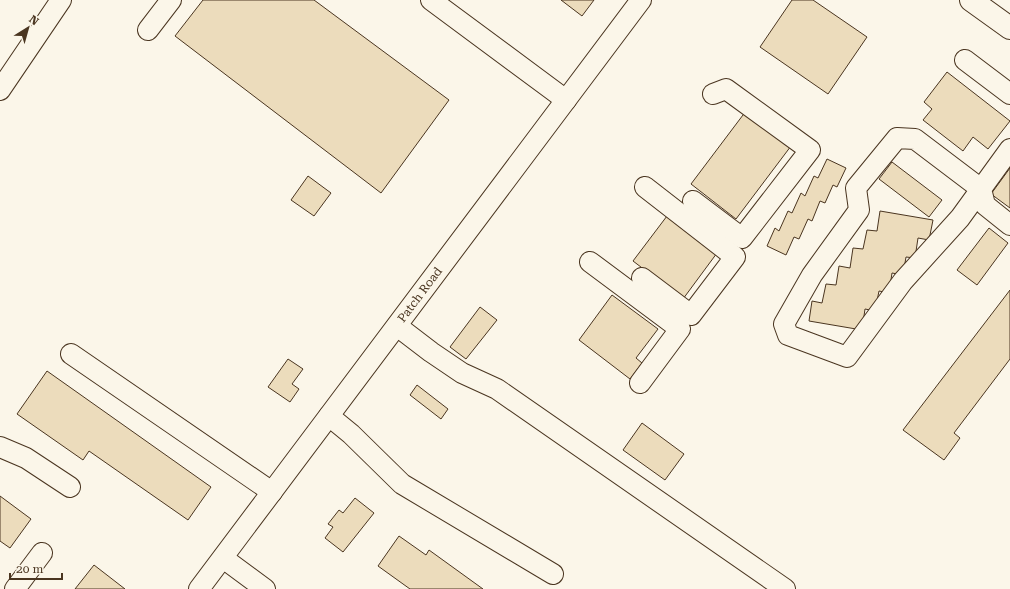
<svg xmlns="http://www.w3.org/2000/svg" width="1010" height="589" viewBox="0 0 1010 589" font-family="'Roboto Serif',serif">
  <rect width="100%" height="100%" fill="#fbf6e9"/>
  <g fill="#ecdcbc" stroke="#4a3520">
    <polygon points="203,0 314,0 449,100 381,193 175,36"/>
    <polygon points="561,0 594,0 582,16"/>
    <polygon points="792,0 813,0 867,37 828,94 760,47"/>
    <polygon points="947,72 1010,121 988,149 973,137 963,151 923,120 932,109 924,102"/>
    <polygon points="746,111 791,146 736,219 691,184"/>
    <polygon points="827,159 846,168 837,187 833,185 825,203 820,201 812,221 808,219 799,239 794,237 786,255 767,246 775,228 779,231 788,211 792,213 801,193 805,196 814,176 818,178"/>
    <polygon points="892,162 942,200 929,217 879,179"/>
    <polygon points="1010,168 1010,208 991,194"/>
    <polygon points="308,176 331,193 314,216 291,200"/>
    <polygon points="880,211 933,220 929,240 918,238 915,258 906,257 903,275 892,273 889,293 879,291 875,311 865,309 862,330 809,321 812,301 822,303 826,284 836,285 839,266 850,268 853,248 863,249 867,230 877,231"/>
    <polygon points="667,216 717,253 683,299 633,261"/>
    <polygon points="989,228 1008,243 977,285 957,270"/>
    <polygon points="1010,290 1010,359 954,433 960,438 944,460 903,430"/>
    <polygon points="612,295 658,329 636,358 642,363 630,379 579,340"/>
    <polygon points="480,307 497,320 466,359 450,347"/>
    <polygon points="288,359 303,369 292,384 299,389 290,402 268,387"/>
    <polygon points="47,371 211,487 188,520 89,451 83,460 17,414"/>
    <polygon points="417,385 448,409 441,419 410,395"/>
    <polygon points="642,423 684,454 665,480 623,450"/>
    <polygon points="0,496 31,519 10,548 0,541"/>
    <polygon points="355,498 374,513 343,552 325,538 333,527 328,524 339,510 343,513"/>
    <polygon points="399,536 426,555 429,550 483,589 410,589 378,566"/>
    <polygon points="94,565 125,589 75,589"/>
  </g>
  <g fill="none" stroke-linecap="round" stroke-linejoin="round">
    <defs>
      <g id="minor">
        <polyline points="431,0 566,100"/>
        <polyline points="148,30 171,0"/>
        <polyline points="965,60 1010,94"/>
        <polyline points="0,90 61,0"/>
        <polyline points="1010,149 960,218 903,281 847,357 788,335 784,324 812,275 859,210 856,188 897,138 915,139 981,189 985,205 1010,225"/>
        <polyline points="693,201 742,238 810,150 726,89 713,94"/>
        <polyline points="590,262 680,329 640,383"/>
        <polyline points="642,278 691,315 735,257 645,187"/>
        <polyline points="397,326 431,352 462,373 497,389 785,589"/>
        <polyline points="71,354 272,492"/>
        <polyline points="329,416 351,434 402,484 553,574"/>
        <polyline points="0,447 26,458 70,487"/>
        <polyline points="223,558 265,589"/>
        <polyline points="15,589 42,553"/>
        <path id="s1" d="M 199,589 L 641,0"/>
      </g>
      <polyline id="major" points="971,0 1010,28"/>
    </defs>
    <use href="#minor" stroke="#4a3520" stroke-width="22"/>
    <use href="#major" stroke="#4a3520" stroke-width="24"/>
    <use href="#minor" stroke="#fbf6e9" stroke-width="20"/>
    <use href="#major" stroke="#fbf6e9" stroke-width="22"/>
  </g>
  <g text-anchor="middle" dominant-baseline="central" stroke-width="3" stroke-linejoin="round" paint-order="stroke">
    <g font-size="12" fill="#4a3520" stroke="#fbf6e9">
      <text stroke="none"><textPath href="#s1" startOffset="368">Patch Road</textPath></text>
    </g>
  </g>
  <g transform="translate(28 28) rotate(37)" stroke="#fbf6e9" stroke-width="3" paint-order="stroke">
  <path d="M0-3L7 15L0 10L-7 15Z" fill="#4a3520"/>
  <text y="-6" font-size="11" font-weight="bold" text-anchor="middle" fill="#4a3520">N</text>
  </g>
  <path d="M10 573v6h52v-6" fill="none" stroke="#4a3520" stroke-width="2"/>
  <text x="16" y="573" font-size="12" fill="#4a3520" stroke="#fbf6e9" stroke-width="3" paint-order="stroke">20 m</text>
</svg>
